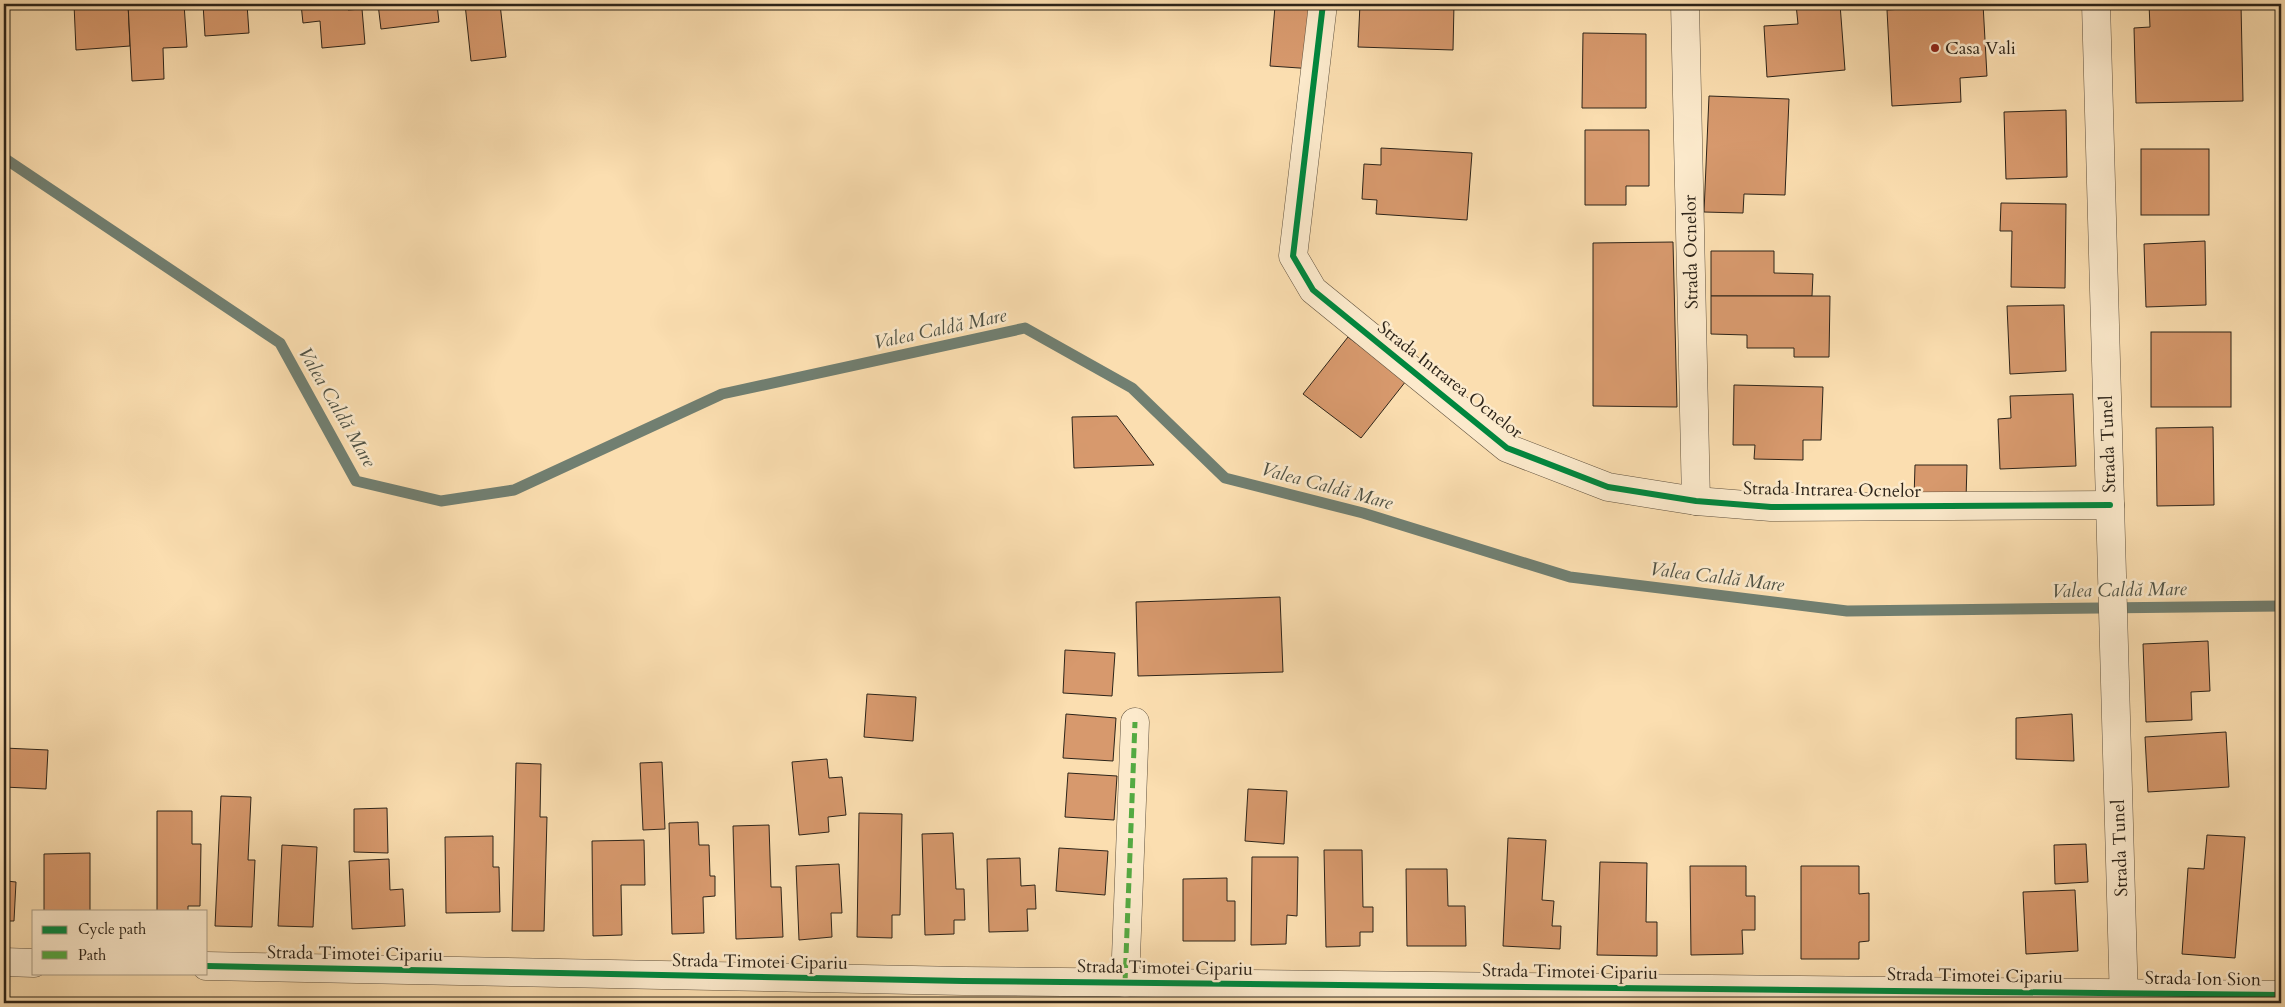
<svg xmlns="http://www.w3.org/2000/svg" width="2285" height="1007" viewBox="0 0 2285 1007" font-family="Cardo,serif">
  <rect width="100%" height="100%" fill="#fbdeb0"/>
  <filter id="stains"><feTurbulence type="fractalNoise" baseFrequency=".004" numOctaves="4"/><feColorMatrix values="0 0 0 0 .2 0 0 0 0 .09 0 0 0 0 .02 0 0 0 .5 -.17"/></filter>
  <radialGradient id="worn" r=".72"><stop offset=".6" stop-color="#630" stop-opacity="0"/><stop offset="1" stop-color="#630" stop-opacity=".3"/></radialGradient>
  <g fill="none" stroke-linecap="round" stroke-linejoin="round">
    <polyline stroke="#717f71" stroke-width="11" points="4,158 280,343 356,481 441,501 514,490 722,394 1025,328 1132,388 1225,478 1363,513 1570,577 1847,611 2281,606"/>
  </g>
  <g fill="#d7996d" stroke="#2d2419">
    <polygon points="74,4 128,4 130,46 76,50"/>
    <polygon points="128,4 184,4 187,47 163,48 164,79 132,81"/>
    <polygon points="203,4 247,4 249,33 205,36"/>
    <polygon points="301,4 347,4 348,10 362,9 365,44 322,48 320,21 303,23"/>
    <polygon points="378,4 437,4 439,22 381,29"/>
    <polygon points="465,4 500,4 506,57 471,61"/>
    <polygon points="1360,4 1454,4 1453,50 1358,47"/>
    <polygon points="1796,4 1840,4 1845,70 1767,77 1764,26 1798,24"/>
    <polygon points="1983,4 1987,76 1960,78 1961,102 1892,106 1887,10"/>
    <polygon points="2149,4 2241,4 2243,101 2136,103 2134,28 2150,27"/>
    <polygon points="1275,6 1318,8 1314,69 1270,66"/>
    <polygon points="1583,33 1646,34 1646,108 1582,108"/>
    <polygon points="1709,96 1789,99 1785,195 1744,194 1743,213 1704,212"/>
    <polygon points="2066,110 2067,177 2006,179 2004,112"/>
    <polygon points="1585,130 1649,130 1649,186 1626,186 1626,205 1585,205"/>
    <polygon points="1381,148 1472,153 1467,220 1376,214 1377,200 1362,199 1364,164 1381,165"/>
    <rect x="2141" y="149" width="68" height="66"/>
    <polygon points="2001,203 2066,204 2065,288 2011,287 2012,231 2000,231"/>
    <polygon points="2205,241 2206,305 2146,307 2144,244"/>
    <polygon points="1673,242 1677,407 1593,406 1593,243"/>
    <polygon points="1711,251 1774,251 1774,273 1813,274 1812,296 1711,296"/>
    <polygon points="1711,296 1830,296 1829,357 1794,357 1794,348 1747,348 1747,335 1711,334"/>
    <polygon points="2064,305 2066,371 2010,374 2007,306"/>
    <rect x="2151" y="332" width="80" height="75"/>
    <polygon points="1348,337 1406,381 1361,438 1303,394"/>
    <polygon points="1734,385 1823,387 1821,440 1803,440 1803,460 1754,459 1755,445 1733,445"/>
    <polygon points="2073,394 2076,466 2000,469 1998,419 2011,418 2010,396"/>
    <polygon points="1117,416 1154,465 1074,468 1072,417"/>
    <polygon points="2213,427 2214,505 2157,506 2156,428"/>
    <polygon points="1915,465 1967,465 1966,499 1914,499"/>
    <polygon points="1280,597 1283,672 1138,676 1136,602"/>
    <polygon points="2208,641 2210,691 2191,692 2192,720 2146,722 2143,644"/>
    <polygon points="1065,650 1115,653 1112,696 1063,693"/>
    <polygon points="867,694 916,697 913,741 864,737"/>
    <polygon points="1066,714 1116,718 1113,761 1063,758"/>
    <polygon points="2072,714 2074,761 2016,759 2016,718"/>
    <polygon points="2226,732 2229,787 2148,792 2145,737"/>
    <polygon points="4,748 48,750 46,789 4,787"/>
    <polygon points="827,759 829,778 842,777 846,815 828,817 829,832 799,835 792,762"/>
    <polygon points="662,762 665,829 643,830 640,763"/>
    <polygon points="516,763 541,764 540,817 547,817 544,931 512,931"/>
    <polygon points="1068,773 1117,776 1114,820 1065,817"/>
    <polygon points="1248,789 1287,791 1284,844 1245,841"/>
    <polygon points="221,796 251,797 248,860 255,860 252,927 215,926"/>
    <polygon points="387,808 388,853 354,852 354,809"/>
    <polygon points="157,811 192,811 192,844 201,844 200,906 188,906 188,911 157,911"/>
    <polygon points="859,813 902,814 900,915 892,915 892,938 857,937"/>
    <polygon points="4,821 8,821 6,881 16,882 14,921 4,921"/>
    <polygon points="698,822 699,845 709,845 710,876 715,876 715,896 703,897 704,933 672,934 669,823"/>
    <polygon points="769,825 771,887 781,887 783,937 736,939 733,826"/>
    <polygon points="953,833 956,889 964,889 965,920 954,920 954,934 925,935 922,834"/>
    <polygon points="2207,835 2245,837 2235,958 2182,954 2188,868 2204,869"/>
    <polygon points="493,836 493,867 499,867 500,912 446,913 445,837"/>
    <polygon points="1508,838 1546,840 1542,900 1554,901 1552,926 1561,926 1560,949 1503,946"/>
    <polygon points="644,840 645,885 621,885 622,935 593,936 592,841"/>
    <polygon points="2086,844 2088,882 2055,884 2054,845"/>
    <polygon points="282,845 317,847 313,927 278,926"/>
    <polygon points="1059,848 1108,851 1105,895 1056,891"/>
    <polygon points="1324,850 1362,850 1363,907 1373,907 1373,932 1360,932 1360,946 1326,947"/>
    <polygon points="90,853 90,911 44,911 44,854"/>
    <polygon points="1252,857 1298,857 1297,916 1287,915 1286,944 1251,945"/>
    <polygon points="1020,858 1021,886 1035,885 1036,909 1027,909 1028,931 989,932 987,859"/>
    <polygon points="389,859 390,890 403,889 405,926 352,929 349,861"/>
    <polygon points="1600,862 1647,863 1646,922 1657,922 1657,956 1597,955"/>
    <polygon points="839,864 842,913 831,913 832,937 799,940 796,866"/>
    <polygon points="1690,866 1746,866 1746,896 1755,896 1755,930 1742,930 1743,954 1691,955"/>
    <polygon points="1801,866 1859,866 1859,894 1869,893 1869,941 1859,942 1859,959 1801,959"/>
    <polygon points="1406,869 1447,869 1448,906 1465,906 1466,946 1407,946"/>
    <polygon points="1227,878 1227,901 1235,901 1235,941 1183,941 1183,879"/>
    <polygon points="2075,890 2078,951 2026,954 2023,892"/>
    <polygon points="124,1001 124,1003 76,1003 76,1002"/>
  </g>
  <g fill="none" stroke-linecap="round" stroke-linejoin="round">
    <defs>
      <g id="street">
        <polyline points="1323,4 1293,256 1313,290 1507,448 1608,487 1696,501 1771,507 2110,505"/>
        <polyline points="1685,4 1696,501"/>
        <polyline points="2096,4 2124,1003"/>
        <polyline points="4,962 34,963"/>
        <polyline points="206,966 963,981 2281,995"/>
        <polyline points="1125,983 1135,722"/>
      </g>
    </defs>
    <use href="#street" stroke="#60523f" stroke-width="29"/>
    <use href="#street" stroke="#fceacc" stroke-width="28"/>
    <polyline stroke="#54aa42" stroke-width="5" stroke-dasharray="10 5" stroke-linecap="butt" points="1125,983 1135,722"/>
    <defs>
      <g id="cycleway">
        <polyline points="1323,4 1293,256 1313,290 1507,448 1608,487 1696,501 1771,507 2110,505"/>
        <polyline points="206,966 963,981 2281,995"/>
      </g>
    </defs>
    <use href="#cycleway" stroke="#fceacc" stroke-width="9"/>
    <use href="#cycleway" stroke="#00873e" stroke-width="6"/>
  </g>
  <circle fill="#8f2418" stroke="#fceacc" stroke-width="2" cx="1935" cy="48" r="5"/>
  <g text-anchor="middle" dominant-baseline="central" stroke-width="5" stroke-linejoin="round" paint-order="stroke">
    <g font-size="18" fill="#2d2419" stroke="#fceacc" text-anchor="start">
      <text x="1945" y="48">Casa Vali</text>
    </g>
    <g font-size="18" fill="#2d2419" stroke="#fceacc">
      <text transform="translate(1691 252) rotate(-91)">Strada Ocnelor</text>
      <text transform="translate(1450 380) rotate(38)">Strada Intrarea Ocnelor</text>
      <text transform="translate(2108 444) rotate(-92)">Strada Tunel</text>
      <text transform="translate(1832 490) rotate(1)">Strada Intrarea Ocnelor</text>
      <text transform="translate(2120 848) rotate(-92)">Strada Tunel</text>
      <text transform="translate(355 954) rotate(1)">Strada Timotei Cipariu</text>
      <text transform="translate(760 962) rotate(1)">Strada Timotei Cipariu</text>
      <text transform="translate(1165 968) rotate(1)">Strada Timotei Cipariu</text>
      <text transform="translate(1570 972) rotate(1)">Strada Timotei Cipariu</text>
      <text transform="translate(1975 976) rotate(1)">Strada Timotei Cipariu</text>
      <text transform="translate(2203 979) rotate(1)">Strada Ion Sion</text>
    </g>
    <g font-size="19" font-style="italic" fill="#4f5245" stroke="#fceacc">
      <text transform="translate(940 329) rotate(-12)">Valea Caldă Mare</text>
      <text transform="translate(337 407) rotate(60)">Valea Caldă Mare</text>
      <text transform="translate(1327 486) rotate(15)">Valea Caldă Mare</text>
      <text transform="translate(1717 577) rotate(7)">Valea Caldă Mare</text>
      <text transform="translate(2119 590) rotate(-1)">Valea Caldă Mare</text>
    </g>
  </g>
  <rect width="2285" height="1007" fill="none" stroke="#fbdeb0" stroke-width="20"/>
  <rect x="5" y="5" width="2275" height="997" fill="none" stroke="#2d2419" stroke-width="2.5"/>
  <rect x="10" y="10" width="2265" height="987" fill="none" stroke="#2d2419"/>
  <rect x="32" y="910" width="175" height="65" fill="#fceacc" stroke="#a99b84"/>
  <rect x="42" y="926" width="25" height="8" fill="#00873e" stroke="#a99b84"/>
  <text x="78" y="934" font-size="15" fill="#2d2419">Cycle path</text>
  <rect x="42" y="951" width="25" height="8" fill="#54aa42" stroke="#a99b84"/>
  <text x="78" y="960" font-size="15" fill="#2d2419">Path</text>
  <rect width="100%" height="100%" filter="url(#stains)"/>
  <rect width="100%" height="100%" fill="url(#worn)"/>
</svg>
